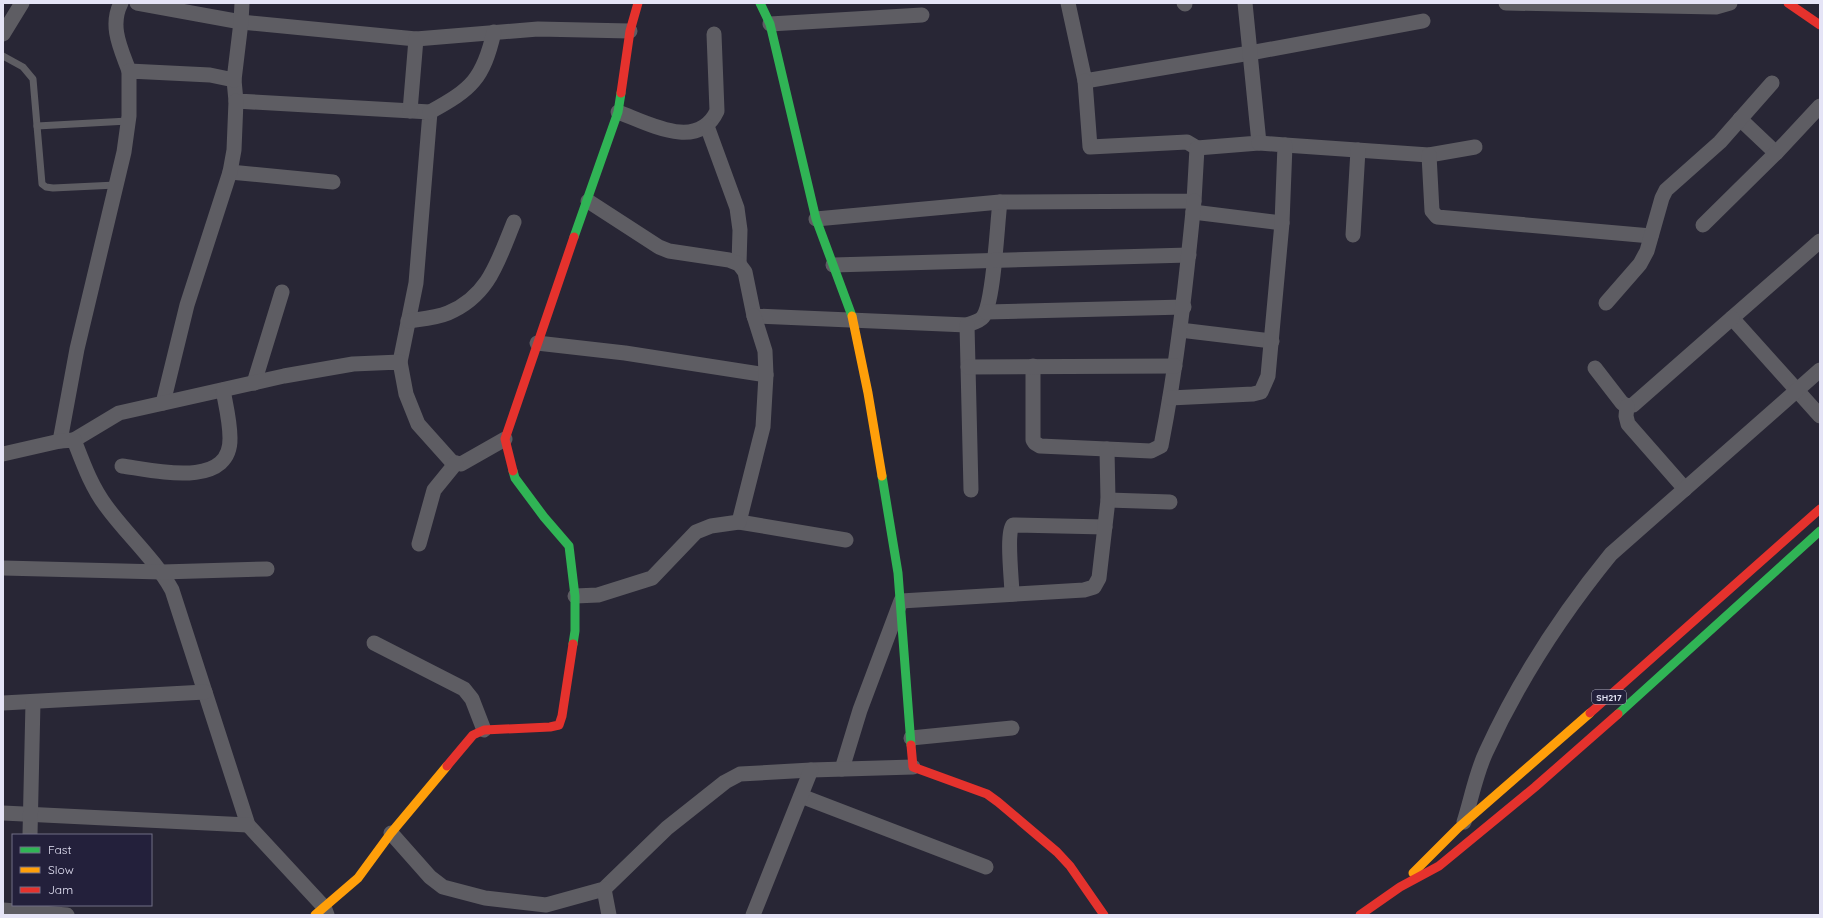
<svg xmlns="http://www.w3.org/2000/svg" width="1823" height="918" viewBox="0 0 1823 918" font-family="Quicksand,sans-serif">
  <rect width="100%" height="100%" fill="#282635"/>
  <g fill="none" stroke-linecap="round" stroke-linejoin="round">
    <g stroke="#5e5d63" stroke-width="7">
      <polyline points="3,56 23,67 33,79 42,184 46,187 53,188 116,185"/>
      <polyline points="37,126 128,121"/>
    </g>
    <g stroke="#5e5d63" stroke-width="15">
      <path d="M 121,3 C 109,26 121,49 129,71"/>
      <polyline points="137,3 241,22 416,39"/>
      <polyline points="1068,3 1085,81 1250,53 1423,21"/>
      <polyline points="1184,3 1185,4"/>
      <polyline points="1506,3 1716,7 1730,3"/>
      <polyline points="770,24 922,15"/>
      <polyline points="3,34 22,3"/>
      <polyline points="234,80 236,101 430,112 416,283 400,362"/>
      <polyline points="1085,81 1090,147 1187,142 1197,148"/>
      <polyline points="410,111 416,39 538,29 630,31"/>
      <path d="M 430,112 C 472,89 483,79 494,32"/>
      <path d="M 618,112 C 648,123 698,152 717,111 L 714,34"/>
      <polyline points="1740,119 1776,153"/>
      <polyline points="707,126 737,208 740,230 739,264"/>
      <polyline points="1285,145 1429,155 1475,147"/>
      <polyline points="1429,155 1432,211 1437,217 1651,236"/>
      <polyline points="230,172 333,182"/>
      <path d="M 588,201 L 659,247 L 669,251 L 729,260 L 739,264 L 745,272 L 754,316 L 967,325 C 973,323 980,321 983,317 C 994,302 997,224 1000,202 L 1194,201 L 1197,148 L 1259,143 L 1245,3"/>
      <polyline points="1193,212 1282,223"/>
      <polyline points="816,219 1000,202"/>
      <polyline points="1703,225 1776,153 1820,106"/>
      <polyline points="1353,235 1358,150"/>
      <polyline points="1820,241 1732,318 1820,416"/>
      <polyline points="833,265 1189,255"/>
      <polyline points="1606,303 1640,264 1647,251 1662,198 1666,190 1720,142 1772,83"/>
      <polyline points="986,312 1184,307"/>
      <path d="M 408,321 C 421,319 436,318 448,313 C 489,296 498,261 514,222"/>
      <polyline points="967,325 971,490"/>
      <polyline points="1180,330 1272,341"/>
      <polyline points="537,343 625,353 766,375"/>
      <path d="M 1033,366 L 1033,440 L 1035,443 L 1040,446 L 1151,451 L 1161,446 C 1177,365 1186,283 1194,201"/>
      <polyline points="968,367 1175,366"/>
      <polyline points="1595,368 1622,403 1627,406 1633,405 1732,318"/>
      <polyline points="254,383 282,292"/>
      <polyline points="1170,398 1253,394 1261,392 1268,376 1282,223 1285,145 1259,143"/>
      <polyline points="163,403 187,305 230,172 234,150 236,101"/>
      <polyline points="1627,406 1626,416 1628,424 1685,489"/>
      <polyline points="74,440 119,413 284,376 353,364 400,362 406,394 418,424 452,462 461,464 505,439"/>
      <polyline points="60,441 77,349 124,152 129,116 129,71 210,75 234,80 241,22 242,3"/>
      <path d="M 3,454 L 60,441 L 74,440 C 83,463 91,486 106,506 C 127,535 154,558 172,590 L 248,825 L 324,907 L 327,915"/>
      <path d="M 122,466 C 152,470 231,490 230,438 C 230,422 226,406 223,390"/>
      <polyline points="1108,500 1170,502"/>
      <polyline points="739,522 846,540"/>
      <polyline points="419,544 434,490 456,463"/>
      <polyline points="3,568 162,572 267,569"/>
      <path d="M 1012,594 C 1012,582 1006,533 1013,525 L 1105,527"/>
      <polyline points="575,596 598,595 652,578 696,532 711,526 739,522 763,427 766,375 765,351 754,316"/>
      <polyline points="374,643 464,689 472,699 484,730"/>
      <polyline points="3,703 205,692"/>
      <polyline points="911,738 1012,728"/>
      <polyline points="842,769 860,710 901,601 1084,590 1094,587 1099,578 1108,500 1107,449"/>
      <polyline points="801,796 986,867"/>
      <polyline points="3,813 248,825"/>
      <path d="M 1464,822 C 1471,800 1476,773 1486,752 C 1518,682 1562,614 1611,554 L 1820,370"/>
      <polyline points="391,833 430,877 443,887 485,898 546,905 604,889 667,828 725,782 740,774 811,770 913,767"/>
      <polyline points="30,835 33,702"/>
      <polyline points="604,889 609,915"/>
      <polyline points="3,910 67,915"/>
      <polyline points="753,915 811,770"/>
    </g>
    <g stroke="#30b455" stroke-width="9">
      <polyline points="760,3 770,24 816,219 852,316"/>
      <polyline points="574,237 618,112 621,93"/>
      <polyline points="513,471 515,478 544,517 569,546 575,596 575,631 573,644"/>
      <polyline points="882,476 898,573 911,745"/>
      <polyline points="1618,714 1820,531"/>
    </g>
    <g stroke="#ff9f0a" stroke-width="9">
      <polyline points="852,316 868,393 882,476"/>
      <polyline points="1413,873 1458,828 1590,713"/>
      <polyline points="315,915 358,878 391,833 447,766"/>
    </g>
    <g stroke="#e5322d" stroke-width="9">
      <polyline points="1788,3 1820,25"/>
      <polyline points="621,93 630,31 638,3"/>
      <polyline points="513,471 505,439 574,237"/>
      <polyline points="1590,713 1820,509"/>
      <polyline points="911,745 913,767 987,794 998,802 1057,852 1070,866 1104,915"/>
      <polyline points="447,766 473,735 484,730 550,727 559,725 562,716 573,644"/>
      <polyline points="1360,915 1400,887 1439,866 1535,787 1618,714"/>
    </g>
  </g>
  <g text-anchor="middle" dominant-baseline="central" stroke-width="3" stroke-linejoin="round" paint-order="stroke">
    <rect fill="#23203b" stroke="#aba9be" stroke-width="1" x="1592" y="690" width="34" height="14" rx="3"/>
    <g font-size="9" font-weight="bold" fill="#e5e4f6">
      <text x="1609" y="697">SH217</text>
    </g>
  </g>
  <rect width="1823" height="918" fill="none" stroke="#e5e4f6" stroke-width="8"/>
  <rect x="12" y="834" width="140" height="72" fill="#23203b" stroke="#716e86"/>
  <rect x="20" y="847" width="20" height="6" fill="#30b455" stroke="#716e86"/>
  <text x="48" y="854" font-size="12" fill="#e5e4f6">Fast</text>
  <rect x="20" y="867" width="20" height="6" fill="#ff9f0a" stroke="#716e86"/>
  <text x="48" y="874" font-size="12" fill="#e5e4f6">Slow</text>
  <rect x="20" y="887" width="20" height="6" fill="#e5322d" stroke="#716e86"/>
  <text x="48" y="894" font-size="12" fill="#e5e4f6">Jam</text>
</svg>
